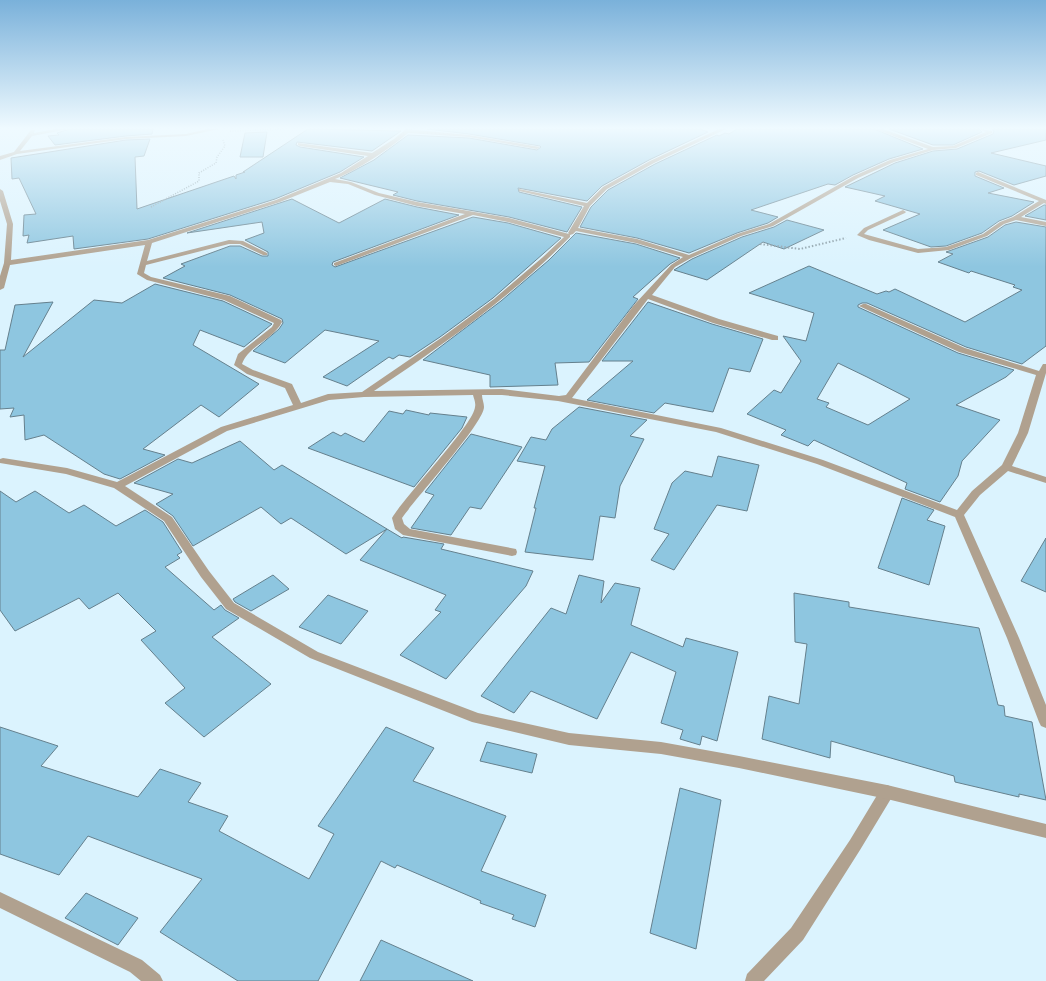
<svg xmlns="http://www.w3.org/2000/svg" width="1046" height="981" viewBox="0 0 1046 981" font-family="'Asap Condensed',sans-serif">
  <rect width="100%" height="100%" fill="#dbf3fe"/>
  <g fill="#8ec6e0" stroke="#65808d" fill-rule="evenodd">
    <polygon points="70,129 153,129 152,134 126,136 55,145 48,136 59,135 57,133"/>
    <polygon points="308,129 401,131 372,151 297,142 296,145 300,147 364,157 340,172 275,199 148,239 74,249 73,236 27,243 29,235 23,236 24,215 36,214 19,178 12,179 11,158 126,140 150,139 144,156 135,157 137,209 234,176 236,179 236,175 245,172 243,172"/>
    <polygon points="427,129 700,129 708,132 649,160 602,186 587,201 518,188 519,192 582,207 567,232 509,217 417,201 393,195 398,192 340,178 374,160 408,135 469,138 537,150 541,147 540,146 469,134"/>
    <polygon points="737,129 874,129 923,149 889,159 853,175 835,185 828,184 751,210 778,217 768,223 737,233 689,253 637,238 580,227 591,207 608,190 655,164 717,135 719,136 725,133 729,134"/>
    <polygon points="889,129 979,129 982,132 953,145 933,145"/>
    <polygon points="992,129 1046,129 1046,140 991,153 1046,166 1046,176 1014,185 979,171 975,172 975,176 1004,188 988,193 1034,202 1012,216 999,221 982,233 946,246 931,247 883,230 920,214 875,201 885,196 845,187 895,163 933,151 957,149 993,134 994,131"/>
    <polygon points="267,132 263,157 240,157 245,133"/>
    <polygon points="292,199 339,223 385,199 417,207 459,215 333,262 332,265 335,267 473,217 508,223 561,238 493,298 440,337 410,357 399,355 393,359 389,357 347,386 323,377 379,341 325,330 285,363 253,351 279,329 283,323 282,319 230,295 163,278 185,266 181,264 230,246 240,246 262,256 268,256 268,252 245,240 264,233 262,222 187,233"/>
    <polygon points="1044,205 1046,205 1046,220 1025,216"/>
    <polygon points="787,220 824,230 784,249 763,242 707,280 674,270 692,259 742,237 774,227"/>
    <path d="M 1016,222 L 1046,227 L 1046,346 L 1022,364 L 966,347 L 867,303 L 862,303 L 858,305 L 858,307 L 958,353 L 1014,370 L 1006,377 L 956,405 L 1000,420 L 962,461 L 958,476 L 940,502 L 905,489 L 907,483 L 814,440 L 808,446 L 781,435 L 786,430 L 747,414 L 774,390 L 781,393 L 801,361 L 783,336 L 806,341 L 814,313 L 749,293 L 809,266 L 877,294 L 886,291 L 889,292 L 895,289 L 965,322 L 1022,290 L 1013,287 L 1015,285 L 971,271 L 969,273 L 938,262 L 953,254 L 946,252 L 988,237 L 1005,225 ZM 838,363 L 867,377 L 910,399 L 868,425 L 826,407 L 829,403 L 817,399 Z"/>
    <polygon points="576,233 636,244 680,258 670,264 633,297 638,299 589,362 555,363 558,385 490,387 490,375 423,360 501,301 549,260"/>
    <polygon points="155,284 223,301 272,324 244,347 200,330 193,345 259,384 219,417 201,405 143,449 165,455 120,479 104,474 44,435 25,440 24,415 10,417 14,408 0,409 0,350 5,350 15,305 53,302 23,357 94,300 122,303"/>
    <polygon points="648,302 712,324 763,339 750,372 729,368 713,412 665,403 654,413 587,400 633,361 602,361"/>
    <polygon points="579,407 647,420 630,436 644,439 620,486 615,518 600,516 593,560 525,552 536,508 534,508 545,466 517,461 531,437 546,440 552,429"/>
    <polygon points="406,410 429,415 430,413 467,417 462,428 414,487 308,448 333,432 341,436 345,433 364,442 389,411 403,414"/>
    <polygon points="471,434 522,447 481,509 470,507 451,535 411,528 434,495 425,492"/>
    <polygon points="240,441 274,470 282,465 387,529 346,554 291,518 281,524 261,507 193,546 173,516 156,504 173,494 134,483 178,459 192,463"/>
    <polygon points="718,456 759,465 747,511 717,505 674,570 651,560 669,534 654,529 672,483 685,471 712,477"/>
    <polygon points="0,491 16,502 35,491 69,513 84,505 116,526 145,510 163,522 182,552 177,555 180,558 165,567 214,610 221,605 225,610 239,618 212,637 271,684 204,737 165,703 185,688 141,640 156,631 118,593 89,609 79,598 15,631 0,610"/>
    <polygon points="902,498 934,510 927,520 945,526 929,585 878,568"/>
    <polygon points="387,529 402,538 403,537 444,544 441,549 533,571 526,586 446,679 400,655 441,612 435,610 446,595 360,560"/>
    <polygon points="1046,538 1046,592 1021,581"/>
    <polygon points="273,575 289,589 251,611 235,602 233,599"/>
    <polygon points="579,575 604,581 601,603 615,583 640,588 631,625 683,647 686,638 738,652 717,741 702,736 700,745 680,739 683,730 661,723 676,672 631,652 597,719 531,691 514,713 481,696 551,608 566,614"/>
    <polygon points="794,593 849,602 849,607 979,628 998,705 1004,706 1005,716 1032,722 1046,800 1019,794 1019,797 955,782 954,776 831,741 830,758 762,739 769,696 799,704 807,644 795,642"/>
    <polygon points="328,595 368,611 341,644 299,627"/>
    <polygon points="0,727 58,746 41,766 138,797 160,769 201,783 188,802 228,816 219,831 309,879 334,834 318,826 386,727 434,748 413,781 506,816 481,871 546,895 535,927 512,919 514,915 480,903 481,901 397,865 395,868 381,861 318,981 238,981 160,932 202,879 88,836 59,875 0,854"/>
    <polygon points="487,742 537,754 532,773 480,761"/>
    <polygon points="680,788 721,800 696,949 650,933"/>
    <polygon points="86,893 138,918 118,945 65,918"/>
    <polygon points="381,940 473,981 360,981"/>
  </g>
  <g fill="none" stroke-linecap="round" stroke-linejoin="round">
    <g stroke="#8ea1aa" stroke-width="1.5" stroke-dasharray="1 1.5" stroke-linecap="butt">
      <polyline points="230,131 285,129"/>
      <polyline points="151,207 199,181 199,173 216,163 217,157 225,146 223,140"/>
    </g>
    <polyline stroke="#8ea1aa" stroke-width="2" stroke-dasharray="1.5 2" stroke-linecap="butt" points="760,244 800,249 846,238"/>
    <polygon fill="#b0a18f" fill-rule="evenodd" points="887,785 892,787 894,792 892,797 860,850 803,940 764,981 745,981 747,974 791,928 850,840 882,787"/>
    <g fill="#b0a18f" fill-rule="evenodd">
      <polygon points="55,129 69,129 32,136 20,151 126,137 186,134 207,129 219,129 186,136 126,139 17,154 0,160 0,156 14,152 31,130 35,130 34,133"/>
      <path d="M 406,129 L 469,135 L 540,147 L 537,149 L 469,137 L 408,133 C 389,149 358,170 335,179 L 351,182 L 379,193 L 417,202 L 509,218 L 569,234 L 568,233 L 584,206 L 519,191 L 519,189 L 587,203 L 603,187 L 650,161 L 719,129 L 726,129 L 654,163 L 607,189 L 590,206 L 578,228 L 637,239 L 689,255 L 737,234 L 769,224 L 854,176 L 890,160 L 928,149 L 875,129 L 883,129 L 933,147 L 953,146 L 986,132 L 980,129 L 992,131 L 992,133 L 956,148 L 933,150 L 894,162 L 858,178 L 773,226 L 741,236 L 691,258 L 675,267 L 652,295 L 719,319 L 778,336 L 778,340 L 772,340 L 713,323 L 648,299 L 572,398 L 721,428 L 823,460 L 957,510 L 972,491 L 1002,465 L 1018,433 L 1036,375 L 959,352 L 859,306 L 863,304 L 866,304 L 965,348 L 1039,371 L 1043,364 L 1046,364 L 1046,373 L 1028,433 L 1012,466 L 1046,477 L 1046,483 L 1008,471 L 980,495 L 964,515 L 1019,638 L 1046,705 L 1046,728 L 1041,726 L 1039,722 L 1007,638 L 955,517 L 817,464 L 716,432 L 558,401 L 502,395 L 482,395 C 482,399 484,403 484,407 C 484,423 416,498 402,518 L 404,524 L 410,529 L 516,549 L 517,552 L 516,555 L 512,556 L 403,535 L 395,529 L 392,518 C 405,496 474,424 475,407 C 476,403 474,399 473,395 L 364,397 L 329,400 L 227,431 L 125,486 L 172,517 L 209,571 L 234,603 L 318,652 L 478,713 L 569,733 L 661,742 L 739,756 L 887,785 L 1046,824 L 1046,838 L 887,799 L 739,768 L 661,754 L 569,745 L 472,722 L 310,658 L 226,609 L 201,577 L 164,521 L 114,488 L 66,474 L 0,463 L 0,459 L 3,458 L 67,468 L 117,482 L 221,427 L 293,405 L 285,388 L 247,374 L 234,365 L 238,354 L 272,327 L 274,323 L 224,300 L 147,280 L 137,274 L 145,245 L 10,265 L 4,288 L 0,290 L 0,276 L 4,263 L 7,224 L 0,201 L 0,189 L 3,191 L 13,224 L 11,260 L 148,240 L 276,200 L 341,173 L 368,156 L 300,146 L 298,145 L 298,143 L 372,153 L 394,139 ZM 330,182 L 348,184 L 375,195 L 417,206 L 465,214 L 334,263 L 334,265 L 336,266 L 473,215 L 508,222 L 564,237 L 543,257 L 494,299 L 441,338 L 362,392 L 328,394 L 301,403 L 292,384 L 253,370 L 242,364 C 248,346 273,340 282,322 L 281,320 L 230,296 L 151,277 L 144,273 L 146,265 L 229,244 L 240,244 L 263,255 L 267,255 L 267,253 L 243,241 L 229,240 L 147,261 L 152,243 L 280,202 ZM 576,231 L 636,243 L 683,257 L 671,265 L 634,305 L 566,395 L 559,396 L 502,389 L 374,391 C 443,345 511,297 570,237 L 570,235 L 573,234 Z"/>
      <polygon points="978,172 1046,200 1046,204 1044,203 1021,217 1046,222 1046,226 1016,220 1004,224 987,236 949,250 918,253 869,240 857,235 864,228 903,210 906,212 905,213 868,230 864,234 918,249 946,247 983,234 1000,222 1013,217 1039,201 976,175 976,173"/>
      <polygon points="0,892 142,960 160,975 163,981 141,981 130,972 0,908"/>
    </g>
  </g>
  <linearGradient id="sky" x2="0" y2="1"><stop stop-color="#7ab1da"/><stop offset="0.48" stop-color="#effaff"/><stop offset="1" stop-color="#effaff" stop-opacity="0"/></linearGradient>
  <rect width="1046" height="267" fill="url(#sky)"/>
</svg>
